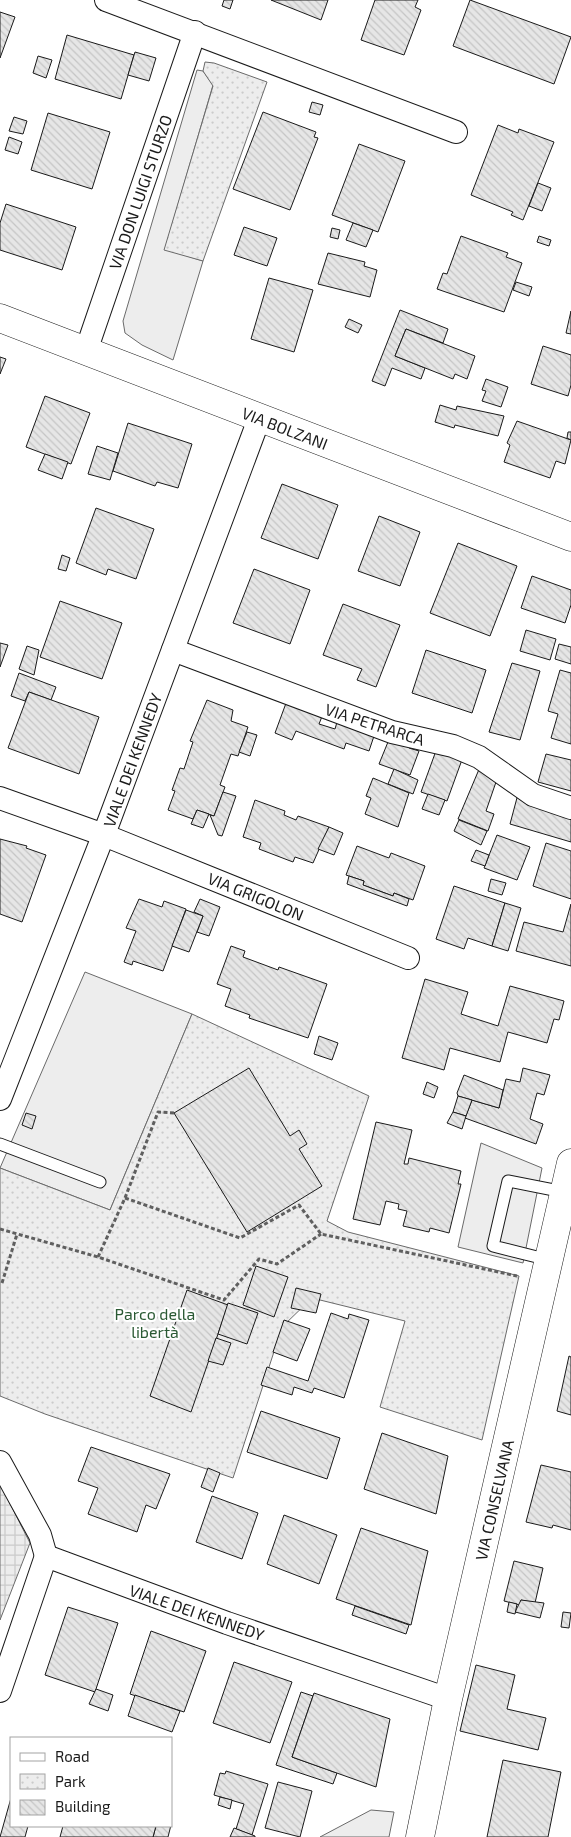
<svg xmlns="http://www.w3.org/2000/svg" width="571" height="1837" viewBox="0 0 571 1837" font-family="'Exo 2',sans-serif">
  <defs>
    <pattern id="park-dots" width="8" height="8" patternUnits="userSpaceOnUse" patternTransform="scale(1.25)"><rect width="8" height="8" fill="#ededed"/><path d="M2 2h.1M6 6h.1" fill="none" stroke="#cbcbcb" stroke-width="1.8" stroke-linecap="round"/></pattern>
    <pattern id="plaza-grid" width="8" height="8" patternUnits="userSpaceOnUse" patternTransform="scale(1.25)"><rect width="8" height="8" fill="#ededed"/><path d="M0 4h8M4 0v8" fill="none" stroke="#cbcbcb"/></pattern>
    <pattern id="building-back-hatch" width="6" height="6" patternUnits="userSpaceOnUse" patternTransform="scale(1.25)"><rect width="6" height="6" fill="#e6e6e6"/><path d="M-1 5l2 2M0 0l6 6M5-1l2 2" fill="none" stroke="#c5c5c5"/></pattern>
  </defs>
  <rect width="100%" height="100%" fill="#fff"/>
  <g fill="#ededed" stroke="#6a6a6a">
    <polygon points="197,70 203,71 213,85 165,249 203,261 173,360 142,345 125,333 123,321"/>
    <polygon points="85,972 192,1014 110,1210 0,1168"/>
    <polygon points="481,1143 542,1168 523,1263 458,1247"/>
    <polygon points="371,1810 394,1812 389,1837 320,1837"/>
  </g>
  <g fill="url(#park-dots)" stroke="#6a6a6a">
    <polygon points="205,62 214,63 267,82 203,261 164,250 213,86 203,71"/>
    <polygon points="192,1014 369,1096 327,1221 348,1232 519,1276 482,1440 380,1407 405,1321 312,1298 282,1327 233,1478 45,1414 0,1396 0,1168 110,1210"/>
  </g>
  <polygon fill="url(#plaza-grid)" stroke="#6a6a6a" points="0,1484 30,1543 0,1620"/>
  <g fill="url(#building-back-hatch)" stroke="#1a1a1a">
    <polygon points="224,0 233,0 230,9 222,6"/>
    <polygon points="271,0 328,0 321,20"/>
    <polygon points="375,0 418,0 415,7 421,10 404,55 361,40"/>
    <polygon points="470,0 571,37 554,84 453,46"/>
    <polygon points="0,12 15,17 0,58"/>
    <polygon points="67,35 134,55 121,99 55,79"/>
    <polygon points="135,52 156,58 149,81 128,75"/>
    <polygon points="38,56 52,60 46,78 33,73"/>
    <polygon points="312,102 323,105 320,115 309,112"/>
    <polygon points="263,112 316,132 314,137 318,138 290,210 233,189"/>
    <polygon points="48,113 110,132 92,189 31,170"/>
    <polygon points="14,117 27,121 23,134 9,131"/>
    <polygon points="498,125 518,133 519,129 554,142 523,220 511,215 513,212 471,195"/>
    <polygon points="9,137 22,142 18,154 5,150"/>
    <polygon points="359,144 405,161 378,232 332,215"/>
    <polygon points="538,183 551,188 542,211 529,206"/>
    <polygon points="6,204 76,227 62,270 0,250 0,223"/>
    <polygon points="353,223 373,230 366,247 346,240"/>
    <polygon points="244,227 277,238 267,266 234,255"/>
    <polygon points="332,228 340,230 338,239 330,237"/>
    <polygon points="461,236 508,253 506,257 522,263 504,312 437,289 443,273 447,274"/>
    <polygon points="539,236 551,240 549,246 537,242"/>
    <polygon points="328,253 365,262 364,266 377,270 370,297 318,284"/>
    <polygon points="269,278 313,290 294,352 251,339"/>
    <polygon points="516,282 532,287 529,296 513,290"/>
    <polygon points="400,310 448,329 443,343 406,329 395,356 425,368 421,379 392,368 385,386 372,381"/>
    <polygon points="571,311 571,334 566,333"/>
    <polygon points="349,319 362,325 358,333 345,327"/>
    <polygon points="406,329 475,356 467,379 455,374 453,379 395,356"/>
    <polygon points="543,346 571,355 571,385 568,396 531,384"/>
    <polygon points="0,357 6,359 0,374"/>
    <polygon points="486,379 508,387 501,407 482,401 486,391 482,390"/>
    <polygon points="45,396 90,413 71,464 26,447"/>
    <polygon points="440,405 456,410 457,406 504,416 498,436 455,425 454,428 435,422"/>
    <polygon points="517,421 571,440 565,464 556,461 550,478 504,462 510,445 507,443"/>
    <polygon points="128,423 192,444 178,488 157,482 155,486 113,471"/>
    <polygon points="568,432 571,432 571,440 567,438"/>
    <polygon points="97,446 118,453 110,480 88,474"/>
    <polygon points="45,454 68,462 62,479 38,470"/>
    <polygon points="282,484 338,505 318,559 261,538"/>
    <polygon points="96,508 154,529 136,579 108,569 106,575 76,563"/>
    <polygon points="379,516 420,532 400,586 358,571"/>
    <polygon points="458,543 517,566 490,636 430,613"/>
    <polygon points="62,555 70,558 66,571 58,569"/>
    <polygon points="254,569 310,590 290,644 233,623"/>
    <polygon points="532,576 571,590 571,605 565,623 521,608"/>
    <polygon points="60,601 122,623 102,679 40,657"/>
    <polygon points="343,604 400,625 376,687 357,680 362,669 323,655"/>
    <polygon points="526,630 556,639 550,660 520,651"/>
    <polygon points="0,643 8,645 0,667"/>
    <polygon points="559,644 571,647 571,664 555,659"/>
    <polygon points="27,646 39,650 34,675 19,669"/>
    <polygon points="426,650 486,670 472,713 412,693"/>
    <polygon points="512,663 540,671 520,740 489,732"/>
    <polygon points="560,670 571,673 571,744 551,738 558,714 548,711"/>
    <polygon points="19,673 56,687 51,700 29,692 25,701 11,696"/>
    <polygon points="29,692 99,717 79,774 8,748"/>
    <polygon points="289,695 325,709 319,724 335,729 337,722 374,736 369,751 346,743 344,749 296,731 292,740 275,733"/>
    <polygon points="207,700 233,710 231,721 248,727 238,756 231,754 220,785 225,787 214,816 197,810 193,819 168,810 175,791 172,790 180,768 184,769 193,742 190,741"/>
    <polygon points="247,732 257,735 250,756 239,752"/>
    <polygon points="390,737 411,744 409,748 419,751 410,775 379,764"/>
    <polygon points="437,748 463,757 447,801 421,792"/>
    <polygon points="546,754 571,760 571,791 538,782"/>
    <polygon points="480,767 496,782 486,811 494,814 488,831 458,819"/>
    <polygon points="394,769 418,780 413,794 388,784"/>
    <polygon points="373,778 409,793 398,827 365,814 371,798 366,796"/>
    <polygon points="223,792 236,796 222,836 218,835 210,815 214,816"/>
    <polygon points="428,794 445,800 439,815 422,809"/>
    <polygon points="518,794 571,810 571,842 510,824"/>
    <polygon points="255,800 285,811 284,815 296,820 298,816 329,827 313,863 295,857 293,862 259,849 261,843 243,837"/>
    <polygon points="197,810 209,814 203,828 191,824"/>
    <polygon points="459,820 487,831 481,845 454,831"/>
    <polygon points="329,827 343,833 334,855 318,849"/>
    <polygon points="497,835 530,847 517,880 484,868"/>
    <polygon points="0,839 27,846 26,848 46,855 22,922 0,914"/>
    <polygon points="546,843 571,851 571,899 533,886"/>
    <polygon points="357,846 389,858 391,853 425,866 413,900 394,893 393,896 363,885 364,881 346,875"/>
    <polygon points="476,850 489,855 485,866 471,861"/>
    <polygon points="349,876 364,881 363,885 393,896 394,893 409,899 407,906 347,884"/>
    <polygon points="491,879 506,883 502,895 488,891"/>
    <polygon points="454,886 505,903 492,946 468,938 464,949 436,939"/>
    <polygon points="139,899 162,907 164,901 186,909 163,971 133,961 132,965 124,962 136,931 126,928"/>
    <polygon points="200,899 220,907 209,936 197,932 203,916 194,912"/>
    <polygon points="505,903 521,908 508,951 492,946"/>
    <polygon points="571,904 571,966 516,951 524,922 563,932"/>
    <polygon points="186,910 203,916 189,952 172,946"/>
    <polygon points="231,946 245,951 243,957 278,970 279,967 327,984 308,1038 249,1018 250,1015 225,1006 231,989 217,984"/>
    <polygon points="425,979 468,992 461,1014 498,1026 510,986 564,1001 559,1020 554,1019 547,1043 508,1032 500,1062 450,1048 444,1070 402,1058"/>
    <polygon points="319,1036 338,1043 332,1060 314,1054"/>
    <polygon points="249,1068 290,1136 299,1130 307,1144 299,1149 322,1186 247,1232 174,1113"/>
    <polygon points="523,1068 550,1075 544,1095 537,1093 530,1119 543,1124 536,1144 465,1118 472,1100 499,1108 506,1079 520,1082"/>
    <polygon points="464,1075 503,1090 499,1108 458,1096 457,1093"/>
    <polygon points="427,1082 438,1087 434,1098 423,1094"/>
    <polygon points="458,1096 472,1100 466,1116 453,1112"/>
    <polygon points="453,1112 466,1116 462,1129 447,1123"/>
    <polygon points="26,1113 36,1116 32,1129 22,1125"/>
    <polygon points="376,1122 412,1130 404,1164 408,1164 409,1158 461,1171 458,1184 461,1184 449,1233 430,1228 429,1232 403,1226 407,1211 398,1209 399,1204 386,1201 380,1225 353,1219"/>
    <polygon points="256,1266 288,1277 274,1317 243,1305"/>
    <polygon points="296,1288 321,1294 316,1313 291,1308"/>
    <polygon points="187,1290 228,1305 191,1412 150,1396"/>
    <polygon points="228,1303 258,1313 247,1344 218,1334"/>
    <polygon points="331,1313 348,1319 349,1314 369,1320 344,1398 314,1388 312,1393 294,1387 292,1395 261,1385 267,1367 308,1381"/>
    <polygon points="284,1320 310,1329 297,1361 273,1352"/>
    <polygon points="216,1338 231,1343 223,1365 208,1361"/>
    <polygon points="569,1356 571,1357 571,1415 557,1411"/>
    <polygon points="261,1411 340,1438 327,1479 247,1452"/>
    <polygon points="382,1433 448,1456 436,1514 364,1489"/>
    <polygon points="91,1447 170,1474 156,1509 146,1505 137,1532 88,1514 98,1488 78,1481"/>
    <polygon points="541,1465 571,1472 571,1530 553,1525 552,1528 526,1522"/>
    <polygon points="208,1468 220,1473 213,1492 201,1487"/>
    <polygon points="212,1496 258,1513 242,1559 196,1542"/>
    <polygon points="284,1515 337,1535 319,1584 267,1564"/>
    <polygon points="361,1528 428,1551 411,1625 336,1599"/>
    <polygon points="514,1561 543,1568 535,1603 521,1600 520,1605 504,1601"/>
    <polygon points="521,1600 544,1603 540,1618 515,1612"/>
    <polygon points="509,1602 517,1604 515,1614 507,1612"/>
    <polygon points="355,1606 409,1625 406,1634 352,1615"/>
    <polygon points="68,1607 118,1623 95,1692 45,1675"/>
    <polygon points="563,1612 571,1613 569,1628 561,1627"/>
    <polygon points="151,1631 206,1651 184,1712 130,1694"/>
    <polygon points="234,1662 292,1682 270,1743 213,1723"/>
    <polygon points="476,1665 515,1675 507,1709 546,1718 538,1750 460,1731"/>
    <polygon points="96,1689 113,1695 108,1711 89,1704"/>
    <polygon points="301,1692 313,1696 292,1757 337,1773 333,1784 276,1765"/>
    <polygon points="314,1693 390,1719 376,1787 292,1757"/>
    <polygon points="135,1695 180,1711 172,1732 128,1716"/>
    <polygon points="503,1760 561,1772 548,1837 487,1837"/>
    <polygon points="226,1771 268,1784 252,1835 236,1829 244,1804 214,1795 220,1773 225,1774"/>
    <polygon points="278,1782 312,1791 300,1837 265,1828"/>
    <polygon points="220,1797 232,1800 230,1809 218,1805"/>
    <polygon points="11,1798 11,1826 28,1826 25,1837 0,1837"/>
    <polygon points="171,1825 168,1837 153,1837 156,1826"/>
    <polygon points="63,1826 156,1826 153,1837 60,1837"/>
    <polygon points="234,1828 255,1836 255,1837 230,1837"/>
  </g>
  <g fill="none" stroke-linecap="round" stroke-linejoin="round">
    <defs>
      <g id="service">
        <polyline points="0,1144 100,1182"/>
        <polyline points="549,1260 493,1246 508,1181 564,1192"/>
      </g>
      <g id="minor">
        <polyline points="106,0 456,132"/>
        <polyline points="86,351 195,32"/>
        <polyline points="173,650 392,732 453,746 479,757 533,795 571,808"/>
        <polyline points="0,798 104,835 408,958"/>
        <polyline points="0,1099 109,821 259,419"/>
        <polyline points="0,1462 40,1535 46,1556"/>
        <polyline points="46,1556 227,1623 448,1699"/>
        <polyline points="0,1691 46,1556"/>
      </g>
      <polyline id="tertiary" points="0,318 571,537"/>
      <polyline id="secondary" points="420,1837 448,1699 571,1163"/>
    </defs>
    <use href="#service" stroke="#1a1a1a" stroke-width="13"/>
    <use href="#minor" stroke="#1a1a1a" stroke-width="24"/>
    <use href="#tertiary" stroke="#1a1a1a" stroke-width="29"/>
    <use href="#secondary" stroke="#1a1a1a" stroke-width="29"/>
    <g stroke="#5f5f5f" stroke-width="3" stroke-dasharray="4 2.5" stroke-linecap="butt">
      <polyline points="125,1198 240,1238 299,1205 321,1234 517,1276"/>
      <polyline points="0,1229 98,1257 224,1300 259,1259 277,1264 321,1234"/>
      <polyline points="98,1257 125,1198 158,1112 174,1113"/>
      <polyline points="2,1283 17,1234"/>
    </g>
    <use href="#service" stroke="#fff" stroke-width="11"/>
    <use href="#minor" stroke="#fff" stroke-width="22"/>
    <use href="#tertiary" stroke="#fff" stroke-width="28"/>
    <use href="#secondary" stroke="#fff" stroke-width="28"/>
  </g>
  <g text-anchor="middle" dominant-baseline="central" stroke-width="4" stroke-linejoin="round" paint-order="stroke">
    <g font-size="16" fill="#1a1a1a" stroke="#fff">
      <text transform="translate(140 192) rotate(-71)">VIA DON LUIGI STURZO</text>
      <text transform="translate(285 428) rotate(21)">VIA BOLZANI</text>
      <text transform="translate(375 724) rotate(18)">VIA PETRARCA</text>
      <text transform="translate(132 760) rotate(-70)">VIALE DEI KENNEDY</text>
      <text transform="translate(256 896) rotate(22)">VIA GRIGOLON</text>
      <text transform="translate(494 1500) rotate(-77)">VIA CONSELVANA</text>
      <text transform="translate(197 1612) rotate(19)">VIALE DEI KENNEDY</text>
    </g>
    <g font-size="16" fill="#2b5a34" stroke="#fff">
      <text x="155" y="1313">Parco della<tspan x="155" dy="18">libertà</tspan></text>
    </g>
  </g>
  <rect x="10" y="1737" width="162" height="90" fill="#ffffff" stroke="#a3a3a3"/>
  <rect x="20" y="1753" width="25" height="8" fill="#ffffff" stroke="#a3a3a3"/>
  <text x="55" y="1762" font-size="15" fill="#1a1a1a">Road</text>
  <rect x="20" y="1774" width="25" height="15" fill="url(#park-dots)" stroke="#a3a3a3"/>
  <text x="55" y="1787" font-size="15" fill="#1a1a1a">Park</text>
  <rect x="20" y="1800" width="25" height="15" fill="url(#building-back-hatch)" stroke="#a3a3a3"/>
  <text x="55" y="1812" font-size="15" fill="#1a1a1a">Building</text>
</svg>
